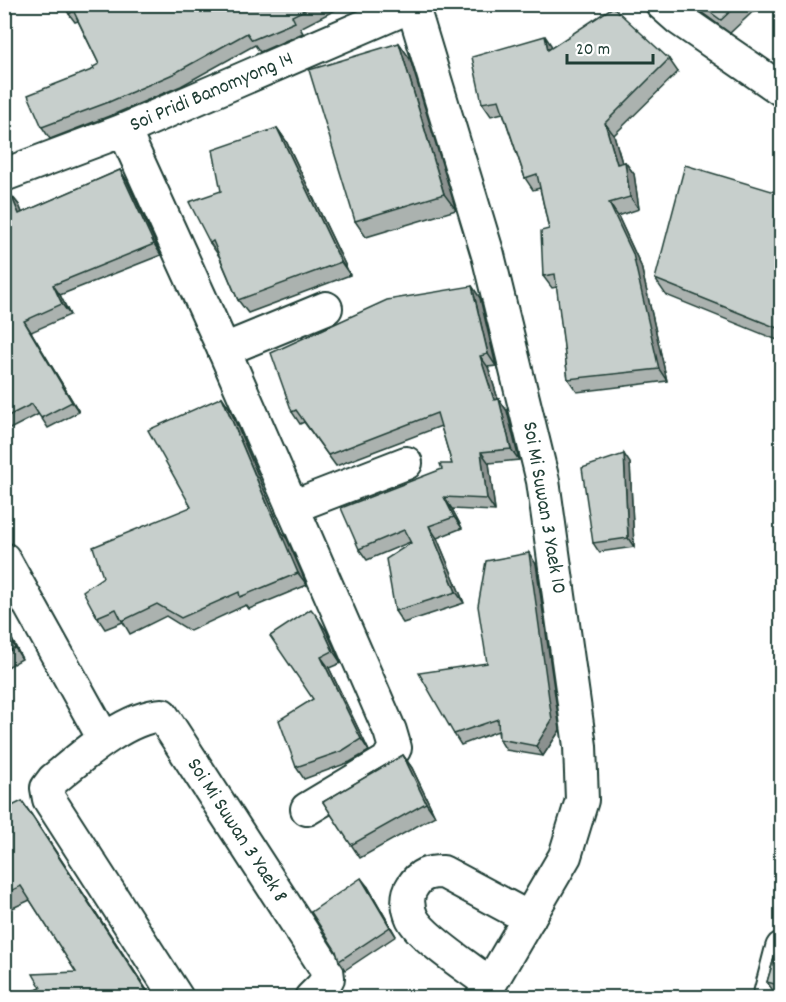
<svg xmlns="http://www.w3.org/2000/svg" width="786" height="1002" viewBox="0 0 786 1002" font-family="Dekko,sans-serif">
  <rect width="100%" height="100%" fill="#fff"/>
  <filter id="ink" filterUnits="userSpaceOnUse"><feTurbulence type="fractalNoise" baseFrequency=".0167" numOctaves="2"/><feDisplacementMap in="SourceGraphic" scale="12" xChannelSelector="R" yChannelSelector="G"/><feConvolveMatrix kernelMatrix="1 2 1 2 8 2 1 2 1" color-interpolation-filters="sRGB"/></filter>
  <g filter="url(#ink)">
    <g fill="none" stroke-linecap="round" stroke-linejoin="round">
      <defs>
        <g id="minor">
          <polyline points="662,4 679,19 782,90"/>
          <polyline points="413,7 488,255 543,481 580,746 582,800 565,856 482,998"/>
          <polyline points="124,130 224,350 390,731 395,748 387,761 307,809"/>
          <polyline points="4,175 124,130 416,4"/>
          <polyline points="224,350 326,308"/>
          <polyline points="292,507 406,463"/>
          <polyline points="4,559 104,739"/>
          <path d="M 490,984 C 471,969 422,938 412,918 C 408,909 406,896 412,887 C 420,874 428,872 443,872 L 529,918"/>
          <path d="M 177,998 L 49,799 L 47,788 L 53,780 C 81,757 125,717 162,715 L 327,970 L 328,978 L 322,987 L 311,998"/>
          <polyline points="769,998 782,948"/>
        </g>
      </defs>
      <use href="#minor" stroke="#1f3d34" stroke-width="36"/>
      <use href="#minor" stroke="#fff" stroke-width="32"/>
    </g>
    <g fill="#abb2af" stroke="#1f3d34" stroke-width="1.5">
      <polygon points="64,4 347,4 300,28 303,33 260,52 255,45 181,86 117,113 50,139 42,127 99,64 78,21 75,22 69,14"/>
      <polygon points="690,4 761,4 730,33"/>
      <polygon points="399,43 410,59 456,210 366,237 355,221"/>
      <polygon points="553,47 669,59 678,72 614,135 622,163 625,162 634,174 639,209 618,216 641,266 667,381 577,392 568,379 557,287 552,288 543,276 549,229 540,188 533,190 525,178 503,113 491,116 482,103"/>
      <polygon points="277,128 286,141 350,275 248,313 238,300 219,256 210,243 221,191"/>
      <polygon points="120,170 127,181 161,255 60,295 70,315 31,332 79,412 48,428 39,414 4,432 4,200 11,195 19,205 22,213"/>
      <polygon points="782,194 782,342 666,295 655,279"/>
      <polygon points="472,286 480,298 496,366 488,367 498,399 499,399 507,411 519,460 489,463 495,511 452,509 462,528 437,538 464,603 403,623 395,611 410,542 367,560 359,549 442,469 452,464 441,426 336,466 304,422 300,424 292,412"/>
      <polygon points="222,397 230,409 282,532 287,539 307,585 249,609 246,605 190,631 166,616 130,634 123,622 105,629 97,617 103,577 191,507"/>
      <polygon points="630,463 634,547 599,552 593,543"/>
      <polygon points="536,564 560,730 543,756 506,750 499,739 498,731 461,745 454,734"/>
      <polygon points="4,624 22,659 4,669"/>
      <polygon points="326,630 341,663 329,668 369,751 350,762 304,779 296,767 313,699"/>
      <polygon points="403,755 412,768 435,816 360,858 323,802"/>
      <polygon points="4,810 31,814 152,998 19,998 76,972 30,900 4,912"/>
      <polygon points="368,887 396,936 345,970 339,961"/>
      <polygon points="782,931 782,998 778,998 767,982"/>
    </g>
    <g fill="#8b918f" stroke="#1f3d34" stroke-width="1.5">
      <polygon points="545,36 553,48 548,50"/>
      <polygon points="399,43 410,59 456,210 444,194"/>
      <polygon points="605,123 614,135 626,177 617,164"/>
      <polygon points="277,128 286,141 350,275 341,262"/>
      <polygon points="625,162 634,174 639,209 630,197"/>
      <polygon points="120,170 127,181 161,255 154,244"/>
      <polygon points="11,195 19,205 27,224 19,214"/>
      <polygon points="609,203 618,216 641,266 667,381 659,369"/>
      <polygon points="53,285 60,295 70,315 62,304"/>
      <polygon points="472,286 480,298 496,366 488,354"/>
      <polygon points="24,321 31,332 79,412 72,402"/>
      <polygon points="480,356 488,367 502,412 494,400"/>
      <polygon points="222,397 230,409 282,532 287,539 307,585 298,573 276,525"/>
      <polygon points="499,399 507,411 519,460 511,449"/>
      <polygon points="481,452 489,463 495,511 487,499"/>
      <polygon points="624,454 630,463 634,547 628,538"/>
      <polygon points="444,497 452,509 462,528 454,517"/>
      <polygon points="429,526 437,538 464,603 456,592"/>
      <polygon points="529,553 536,564 560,730 543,756 536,746"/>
      <polygon points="318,618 326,630 341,663 333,651"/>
      <polygon points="4,624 22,659 15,648 4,629"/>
      <polygon points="321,657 329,668 369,751 361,739"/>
      <polygon points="403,755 412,768 435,816 426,803"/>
      <polygon points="22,801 31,814 152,998 151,998"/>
      <polygon points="361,878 368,887 396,936 390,927"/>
    </g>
    <g fill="#c7cfcc" stroke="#1f3d34" stroke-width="1.5">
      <polygon points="64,4 87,4 69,14"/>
      <polygon points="89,4 316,4 292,16 295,22 252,40 247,33 173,74 109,102 42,127 28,95 94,69 93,67 99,64 74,12"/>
      <polygon points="699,4 738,4 721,20"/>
      <polygon points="613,7 669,59 605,123 617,164 625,162 630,197 609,203 633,254 659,369 568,379 555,274 543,276 541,231 549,229 537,174 525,178 499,100 482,103 472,57 545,36 548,50"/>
      <polygon points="399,43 444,194 355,221 309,70"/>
      <polygon points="277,128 341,262 238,300 213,241 210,243 189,202 221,191 213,150"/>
      <polygon points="685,165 782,194 782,330 655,279"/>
      <polygon points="120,170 154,244 53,285 62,304 24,321 72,402 41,418 32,404 4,418 4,200 11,195 19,214"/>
      <polygon points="472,286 488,354 480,356 494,400 499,399 511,449 481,452 487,499 444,497 454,517 429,526 456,592 395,611 386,559 411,543 404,530 359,549 341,508 442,469 440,464 452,464 437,413 328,455 296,410 292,412 271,353 387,300"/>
      <polygon points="222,397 276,525 278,526 298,573 240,597 239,592 181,618 157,604 122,621 116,609 97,617 83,591 103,577 93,547 191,507 148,430"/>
      <polygon points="624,454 628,538 593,543 582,468"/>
      <polygon points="529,553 552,720 536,746 499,739 498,719 454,734 419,673 487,663 478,606 486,561"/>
      <polygon points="311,609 318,618 333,651 321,657 361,739 342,751 296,767 279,720 313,699 270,636"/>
      <polygon points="4,629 15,648 4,654"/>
      <polygon points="403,755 426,803 351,845 323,802"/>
      <polygon points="22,801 151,998 19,998 41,988 33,974 76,972 21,886 4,894 4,810"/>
      <polygon points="361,878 390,927 339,961 336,951 311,912"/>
      <polygon points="782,895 782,917 777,910"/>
      <polygon points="782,931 782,986 767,982"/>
    </g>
  </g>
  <g text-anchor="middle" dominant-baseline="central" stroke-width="4.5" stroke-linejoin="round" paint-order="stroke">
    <g font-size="21" fill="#1f3d34" stroke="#fff">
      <text transform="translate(212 93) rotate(-23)">Soi Pridi Banomyong 14</text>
      <text transform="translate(543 508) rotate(80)">Soi Mi Suwan 3 Yaek 10</text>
      <text transform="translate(236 831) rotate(57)">Soi Mi Suwan 3 Yaek 8</text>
    </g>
  </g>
  <rect width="786" height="1002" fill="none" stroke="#fff" stroke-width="24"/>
  <rect x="12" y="12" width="762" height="978" fill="none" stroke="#1f3d34" stroke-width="2" filter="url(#ink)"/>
  <path d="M567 54v9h86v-9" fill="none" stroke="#1f3d34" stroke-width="3"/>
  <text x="576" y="54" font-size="18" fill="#1f3d34" stroke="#ffffff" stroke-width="4.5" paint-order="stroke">20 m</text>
</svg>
